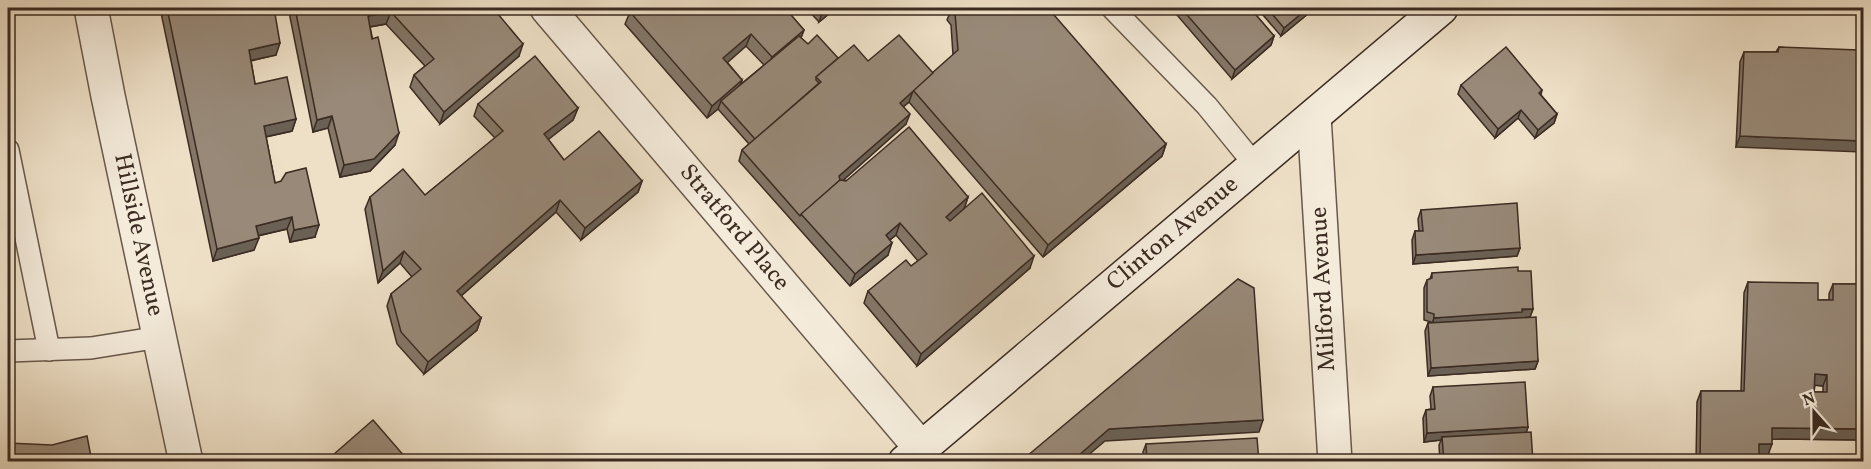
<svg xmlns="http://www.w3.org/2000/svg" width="1871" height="469" viewBox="0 0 1871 469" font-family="Vollkorn,serif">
  <rect width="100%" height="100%" fill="#eee0c7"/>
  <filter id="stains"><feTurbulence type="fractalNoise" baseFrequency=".00333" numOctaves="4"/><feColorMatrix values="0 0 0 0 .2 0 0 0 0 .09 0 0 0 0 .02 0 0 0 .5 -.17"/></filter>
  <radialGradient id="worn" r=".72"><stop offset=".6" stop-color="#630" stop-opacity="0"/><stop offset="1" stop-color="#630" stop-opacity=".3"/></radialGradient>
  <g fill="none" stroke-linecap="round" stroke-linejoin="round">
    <defs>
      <g id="lane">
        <polyline points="1112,8 1207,106 1255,165"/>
        <polyline points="8,150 49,350"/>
        <polyline points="8,351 91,348 160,337"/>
      </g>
      <g id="street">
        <polyline points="91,8 108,96 186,462"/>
        <polyline points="547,8 921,448"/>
        <polyline points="1314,116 1335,462"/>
      </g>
      <polyline id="secondary" points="905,462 1441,8"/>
    </defs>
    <use href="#lane" stroke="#68584b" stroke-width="24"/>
    <use href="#street" stroke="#68584b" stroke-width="36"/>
    <use href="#secondary" stroke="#3b2b22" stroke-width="36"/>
    <use href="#lane" stroke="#f4ebdb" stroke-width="21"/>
    <use href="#street" stroke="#f4ebdb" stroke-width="33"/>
    <use href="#secondary" stroke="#f4ebdb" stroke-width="33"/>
  </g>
  <g fill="#837667" stroke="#3b2b22" stroke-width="1.5" fill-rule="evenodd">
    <polygon points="160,8 493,8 519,56 440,124 410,87 414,75 425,66 386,24 370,27 395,145 370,171 340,177 328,128 313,132 289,12 275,14 276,55 251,61 255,84 296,119 292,131 266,137 275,183 315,237 290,242 287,229 258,236 254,250 213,261"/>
    <path d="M 636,8 L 806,8 L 798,14 L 794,9 L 789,13 L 804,30 L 801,38 L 808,44 L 838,58 L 868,61 L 933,73 L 953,55 L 951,25 L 947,20 L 952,8 L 1166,144 L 1162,156 L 1043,257 L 909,102 L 903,107 L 906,124 L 843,180 L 968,197 L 964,209 L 1030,268 L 917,366 L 864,303 L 868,291 L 911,266 L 918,261 L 896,235 L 890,240 L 888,255 L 850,286 L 739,161 L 742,150 L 749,144 L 718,109 L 707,118 L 625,24 L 630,12 ZM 746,46 L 764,65 L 741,84 L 742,80 L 727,62 Z"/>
    <polygon points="806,8 836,8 819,22"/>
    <polygon points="1171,8 1250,8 1274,36 1271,45 1232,79"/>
    <polygon points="1257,8 1315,8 1281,36"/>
    <polygon points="1779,47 1858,56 1736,147 1740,62 1744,52 1776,52"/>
    <polygon points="1461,85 1542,90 1541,95 1557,114 1554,123 1535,138 1518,118 1495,138 1458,94"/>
    <polygon points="478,104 578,108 573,120 548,139 564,160 642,181 638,192 581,240 556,212 461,296 481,318 477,330 424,374 397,344 387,306 391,294 412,277 400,263 378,283 365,209 370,197 425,195 495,138 474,116"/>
    <polygon points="1421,210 1520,248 1517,256 1413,264 1412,240 1415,231 1419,231 1418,219"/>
    <polygon points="1518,271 1533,309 1530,317 1538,361 1535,369 1428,376 1425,331 1428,323 1431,323 1431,322 1424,320 1424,288 1427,280 1430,279 1432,273"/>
    <path d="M 1748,282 L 1818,300 L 1829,300 L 1829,294 L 1833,284 L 1863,284 L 1863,440 L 1772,439 L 1768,455 L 1759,455 L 1759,462 L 1696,462 L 1697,402 L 1701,391 L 1741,391 L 1744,293 ZM 1815,385 L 1823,386 L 1823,392 L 1814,392 Z"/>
    <polygon points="1433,387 1528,427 1526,433 1533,462 1440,462 1439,445 1441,440 1424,442 1423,418 1426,410 1431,409 1430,396"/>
    <polygon points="1146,444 1259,462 1143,462 1143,452"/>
  </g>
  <g fill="#6a6054" stroke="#3b2b22" stroke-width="1.5">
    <polygon points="277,8 290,8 289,12 274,14"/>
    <polygon points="786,8 794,8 781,20"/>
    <polygon points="801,8 806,8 798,14"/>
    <polygon points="827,8 836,8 819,22 823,10"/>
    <polygon points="1308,8 1315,8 1281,36 1284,28"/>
    <polygon points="391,12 386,24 363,28 368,16"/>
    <polygon points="804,30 799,42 767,69 772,57"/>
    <polygon points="751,34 746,46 719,70 723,58"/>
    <polygon points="1274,36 1271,45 1232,79 1235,70"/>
    <polygon points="280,43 276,55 244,62 249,50"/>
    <polygon points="523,44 519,56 440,124 444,112"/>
    <polygon points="742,80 738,92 721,101 718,109 707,118 712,106"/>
    <polygon points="913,91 909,102 896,113 900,103"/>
    <polygon points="578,108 573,120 540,146 544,134"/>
    <polygon points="1521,110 1518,118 1495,138 1498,129"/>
    <polygon points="910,114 906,124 839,184 839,176"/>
    <polygon points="1557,114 1554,123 1535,138 1538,130"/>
    <polygon points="332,116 328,128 313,132 317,120"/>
    <polygon points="296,119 292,131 260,138 264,126"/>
    <polygon points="399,133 395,145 370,171 340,177 344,165"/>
    <polygon points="1740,136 1863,141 1863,152 1736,147"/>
    <polygon points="1166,144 1162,156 1043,257 1048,245"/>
    <polygon points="642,181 638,192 581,240 585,228"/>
    <polygon points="968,197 964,209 942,229 946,217"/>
    <polygon points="560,200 556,212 453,303 457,291"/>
    <polygon points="292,217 287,229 252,237 256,226"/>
    <polygon points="900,223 896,235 882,246 886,235"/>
    <polygon points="319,225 315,237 290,242 294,230"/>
    <polygon points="259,238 254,250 213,261 217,249"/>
    <polygon points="892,243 888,255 850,286 855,274"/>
    <polygon points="1520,248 1517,256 1413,264 1416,255"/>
    <polygon points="404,251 400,263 378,283 383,271"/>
    <polygon points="1034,256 1030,268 917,366 921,354"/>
    <polygon points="1533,309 1530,317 1431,327 1434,318"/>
    <polygon points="481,318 477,330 424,374 428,362"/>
    <polygon points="1538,361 1535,369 1428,376 1431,368"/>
    <polygon points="1815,374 1827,375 1823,386 1812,385"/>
    <polygon points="1263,420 1259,432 1105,441 1080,462 1071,462 1109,429"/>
    <polygon points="1528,427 1525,436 1442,437 1441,440 1424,442 1427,433"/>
    <polygon points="1772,428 1863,429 1863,440 1768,439"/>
    <polygon points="1759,444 1772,444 1768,455 1755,455"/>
  </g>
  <g fill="#988978" stroke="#3b2b22" stroke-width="1.5" fill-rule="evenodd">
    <polygon points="167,8 274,8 280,43 249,50 255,84 287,77 296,119 264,126 275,183 281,181 286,173 306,168 319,225 294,230 292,217 256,226 259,238 217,249"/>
    <polygon points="295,8 493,8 523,44 444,112 414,75 434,59 391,12 368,16 372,39 378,37 399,133 374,159 344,165 332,116 317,120"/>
    <polygon points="636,8 786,8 785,8 804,30 772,57 751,34 723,58 742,80 712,106 630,12"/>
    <polygon points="952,8 1048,8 1166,144 1048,245 913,90 958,50 955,13"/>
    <polygon points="1181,8 1250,8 1274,36 1235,70"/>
    <polygon points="1267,8 1308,8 1284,28"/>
    <polygon points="817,35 838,58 816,77 816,80 819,83 755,139 721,101 799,36 808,44"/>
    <polygon points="899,35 933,73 900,103 910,114 839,176 840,180 800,216 742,150 821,82 816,77 854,45 868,61"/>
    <polygon points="1506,47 1542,90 1539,93 1557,114 1538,130 1521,110 1498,129 1461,85"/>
    <polygon points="1779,47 1858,50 1858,56 1863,56 1863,141 1740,136 1744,52 1778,52"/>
    <polygon points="535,56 578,108 544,134 564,160 599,131 642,181 585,228 560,200 457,291 481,318 428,362 401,332 391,294 421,269 404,251 383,271 370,197 403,169 425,195 503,131 478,104"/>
    <polygon points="909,127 968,197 946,217 950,221 982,193 1034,256 921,354 868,291 906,260 911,266 927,254 900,223 886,235 892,243 855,274 801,214 840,180 846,181"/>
    <polygon points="1517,203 1520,248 1416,255 1415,231 1423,231 1421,210"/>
    <polygon points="1518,267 1518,271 1531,271 1533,309 1522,309 1522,312 1434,318 1434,314 1427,312 1427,280 1432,278 1432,273"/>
    <polygon points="1238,279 1254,288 1263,420 1109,429 1071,462 1020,462"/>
    <path d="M 1748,282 L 1818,283 L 1818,300 L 1833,300 L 1833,284 L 1863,284 L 1863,429 L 1772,428 L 1772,444 L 1759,444 L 1759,462 L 1700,462 L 1701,391 L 1744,391 ZM 1815,374 L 1827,375 L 1827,392 L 1814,392 Z"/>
    <polygon points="1536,317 1538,361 1431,368 1428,323"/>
    <polygon points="1525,382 1528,427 1427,433 1426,410 1435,409 1433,387"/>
    <polygon points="373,420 405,457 400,462 325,462"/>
    <polygon points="1531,432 1533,462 1444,462 1442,437"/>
    <polygon points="87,436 92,462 8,462 8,443 52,445"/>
    <polygon points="1257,438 1259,462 1147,462 1146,444"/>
  </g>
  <g text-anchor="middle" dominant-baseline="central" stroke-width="4.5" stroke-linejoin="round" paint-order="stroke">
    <g font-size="24" fill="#3b2b22" stroke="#f4ebdb">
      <text transform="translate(734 228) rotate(50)">Stratford Place</text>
      <text transform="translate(1173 234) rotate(-40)">Clinton Avenue</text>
      <text transform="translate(138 235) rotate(78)">Hillside Avenue</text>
      <text transform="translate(1324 289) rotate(-93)">Milford Avenue</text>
    </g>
  </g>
  <rect width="1871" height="469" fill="none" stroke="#eee0c7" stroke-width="30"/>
  <rect x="9" y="9" width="1853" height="451" fill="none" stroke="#3b2b22" stroke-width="3"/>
  <rect x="15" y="15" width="1841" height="439" fill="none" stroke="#3b2b22" stroke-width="1.5"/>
  <g transform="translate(1814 412) rotate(339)" stroke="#f4ebdb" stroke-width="4.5" paint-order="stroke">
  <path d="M0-4.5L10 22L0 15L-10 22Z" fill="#3b2b22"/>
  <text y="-9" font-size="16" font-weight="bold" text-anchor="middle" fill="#3b2b22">N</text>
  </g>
  <rect width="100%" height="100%" filter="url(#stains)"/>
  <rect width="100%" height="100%" fill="url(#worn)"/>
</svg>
